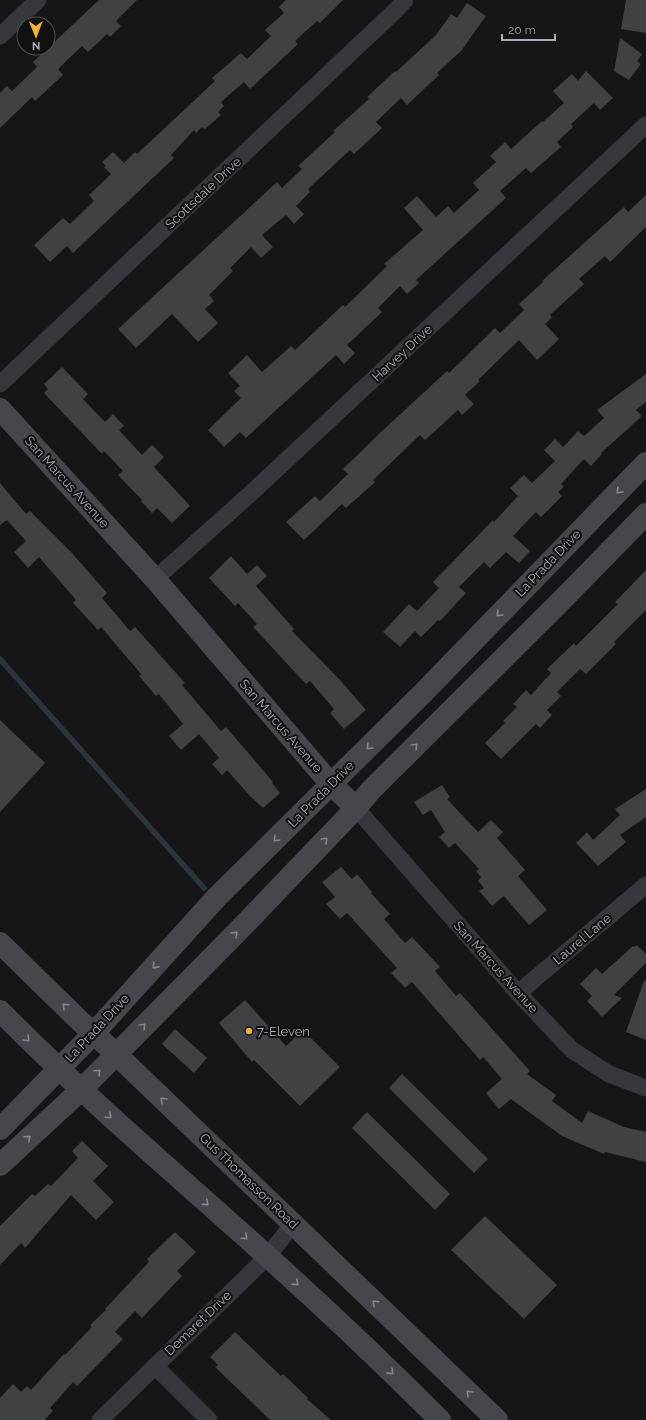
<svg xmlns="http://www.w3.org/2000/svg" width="646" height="1420" viewBox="0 0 646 1420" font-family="Raleway,sans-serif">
  <rect width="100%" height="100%" fill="#161618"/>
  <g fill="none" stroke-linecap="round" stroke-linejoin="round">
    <polyline stroke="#2c353c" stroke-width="5.5" points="0,659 204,888"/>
  </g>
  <g fill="#404145">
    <polygon points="99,0 137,0 116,21 121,26 110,37 107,34 88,52 82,46 58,69 63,75 35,101 32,97 0,128 0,93 7,86 12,91 37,67 33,62"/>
    <polygon points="286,0 343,0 320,23 317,21 295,41 298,44 250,89 244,82 221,102 224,106 218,112 221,115 205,129 202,127 196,133 194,130 171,155 174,158 73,253 67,246 50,262 34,245 63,218 70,224 94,201 89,195 111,174 104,167 106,166 102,162 113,152 124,163 135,152 137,154 215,81 212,78 241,53 247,59 271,36 265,30 284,13 279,7"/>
    <polygon points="626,0 646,0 646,33 621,29"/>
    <polygon points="467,3 486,16 461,51 437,73 439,75 407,105 401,98 376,122 382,128 354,154 350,150 308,189 310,192 296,206 304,214 294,224 286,215 262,235 273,247 261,258 251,247 230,268 233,271 209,295 214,301 205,309 218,323 198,342 172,314 136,348 118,329 277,182 282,188 302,169 298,166 335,132 333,131 369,99 367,97 395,71 396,72 436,35 451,14 457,18"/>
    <polygon points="620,38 642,54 637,61 641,64 629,80 614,71"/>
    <polygon points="586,71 613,98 600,110 594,103 571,124 573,127 557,142 561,147 531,173 526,168 500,191 506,198 416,280 419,283 407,294 400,286 378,308 382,312 347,345 355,353 344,364 336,355 246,438 240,432 224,447 208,430 241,398 234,391 240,386 228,373 247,355 262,372 291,346 295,350 343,305 345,307 387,266 384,264 423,230 404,208 417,196 436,217 448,206 454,213 479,190 473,183 496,162 490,156 505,142 511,149 542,121 543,122 564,103 553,91 572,74 578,81"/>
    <polygon points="646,195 646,227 610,262 605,256 579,279 584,284 550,315 552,317 545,324 559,339 537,360 519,340 478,380 480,381 465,395 474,404 462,415 458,410 425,440 420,435 373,480 375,482 346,508 342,504 304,540 286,522 315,496 320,501 348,474 343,469 381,432 447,371 449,373 495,328 500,333 524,310 519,304 543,282 542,281 624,207 628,212"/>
    <polygon points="62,367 88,394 83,399 105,422 113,414 124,426 119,430 142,455 152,445 164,457 154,467 190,506 172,523 157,508 152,513 141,501 142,500 118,475 123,471 104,451 102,454 44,393 48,389 44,384"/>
    <polygon points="646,374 646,402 636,410 642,416 601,453 602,454 591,466 584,459 561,484 564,487 558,492 562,496 541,517 536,512 513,536 530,551 519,563 506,552 490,568 484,562 459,587 466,593 440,621 438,620 421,637 415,631 400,647 383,632 409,604 417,611 439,588 433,582 493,520 494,522 518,496 510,488 524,475 532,483 555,461 544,450 555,439 563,447 578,431 584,436 604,418 597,410"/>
    <polygon points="0,483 26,514 30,511 71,552 107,593 102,598 130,631 135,627 185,683 182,685 221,731 226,727 273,782 272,783 280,793 263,808 250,796 227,770 222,775 212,764 219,758 199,734 181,750 169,736 183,724 159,694 156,696 139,676 141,674 101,627 98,630 73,603 76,600 39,557 28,568 14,552 26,541 7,520 0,525"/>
    <polygon points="231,556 247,574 257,565 267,576 256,586 294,629 292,631 341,681 366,710 344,729 330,713 334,709 310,681 306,684 253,627 257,624 238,603 235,606 209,578"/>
    <polygon points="646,570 646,610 614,642 616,644 586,674 580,669 557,692 561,696 547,710 552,715 540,728 536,724 501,759 485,743 505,723 503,721 517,707 513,704 526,690 531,695 551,673 547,669 574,643 576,646 618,604 615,602"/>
    <polygon points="0,720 45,763 0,812"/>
    <polygon points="442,785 450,797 447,799 478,832 491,820 503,832 497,838 525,870 518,876 547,910 529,925 504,896 492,906 479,891 484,888 478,881 481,877 476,871 479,869 455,843 449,848 439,837 445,832 431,810 423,815 414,802"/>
    <polygon points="646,789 646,817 620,835 626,842 598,866 576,843 587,832 593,840 620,815 615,809"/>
    <polygon points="341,867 352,879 357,874 372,892 371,893 390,914 384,919 405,943 412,937 440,967 435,971 456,996 460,993 530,1071 527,1074 556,1095 552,1101 582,1123 588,1111 624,1127 646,1132 646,1162 605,1152 604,1154 562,1136 511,1099 499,1109 486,1093 502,1079 483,1057 480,1060 412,982 405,988 391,973 397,968 347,913 340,919 326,904 335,897 322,882"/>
    <polygon points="637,945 646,954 646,963 614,995 622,998 602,1017 587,1001 592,996 580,984 596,968 602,974 633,946 634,947"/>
    <polygon points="644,981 646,981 646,1040 626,1032"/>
    <polygon points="245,1000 286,1046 303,1030 340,1067 300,1106 254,1060 252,1062 219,1023"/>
    <polygon points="175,1029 207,1058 194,1073 162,1044"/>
    <polygon points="402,1074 488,1159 474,1173 389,1088"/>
    <polygon points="367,1112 450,1194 435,1210 352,1128"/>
    <polygon points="82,1141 108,1166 93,1181 114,1202 96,1220 71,1195 25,1248 21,1243 0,1265 0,1226 32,1194 35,1196 48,1184 51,1186 78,1158 72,1151"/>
    <polygon points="485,1216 557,1285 524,1319 451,1250"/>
    <polygon points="175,1232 196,1252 177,1271 182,1276 142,1318 135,1311 115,1332 123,1339 77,1386 73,1382 50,1408 53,1411 44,1420 0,1420 0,1398 13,1384 21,1392 27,1386 31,1390 64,1354 65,1355 92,1327 90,1325 106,1310 105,1309 149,1262 147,1259"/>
    <polygon points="235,1332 281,1376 283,1374 308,1398 307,1399 331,1420 270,1420 215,1367 218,1365 210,1357"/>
  </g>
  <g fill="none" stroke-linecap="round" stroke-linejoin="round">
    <g stroke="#37383d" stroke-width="17">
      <polyline points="0,36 38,0"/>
      <polyline points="0,384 397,9 405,0"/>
      <polyline points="155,579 249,495 646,125"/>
      <polyline points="356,808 518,993 572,1050 609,1074 646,1088"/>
      <polyline points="518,993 646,885"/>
      <polyline points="155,1366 209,1420"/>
      <polyline points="100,1420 267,1257 293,1224"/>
    </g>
    <g stroke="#45474d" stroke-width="22">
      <polyline points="0,409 155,579 331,784 356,808"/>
      <polyline points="0,943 81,1022 116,1054 497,1420"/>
      <path d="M 0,1011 C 85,1097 177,1175 267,1256 C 326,1309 384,1364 440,1420"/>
      <polyline points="0,1129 93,1034 217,897 424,692 646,463"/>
      <polyline points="0,1165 81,1090 243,926 356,808 371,790 562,600 646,514"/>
    </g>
  </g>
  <defs><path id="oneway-chevron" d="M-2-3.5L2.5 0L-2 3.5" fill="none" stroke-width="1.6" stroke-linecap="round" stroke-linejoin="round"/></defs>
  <g stroke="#858993">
    <use href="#oneway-chevron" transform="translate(619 491) rotate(134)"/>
    <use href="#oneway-chevron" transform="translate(499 614) rotate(134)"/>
    <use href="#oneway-chevron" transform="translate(415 746) rotate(-45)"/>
    <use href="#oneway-chevron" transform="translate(369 747) rotate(135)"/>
    <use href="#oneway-chevron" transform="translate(276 839) rotate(135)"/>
    <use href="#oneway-chevron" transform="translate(325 840) rotate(-46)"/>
    <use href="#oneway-chevron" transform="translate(235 934) rotate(-45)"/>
    <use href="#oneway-chevron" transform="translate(155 966) rotate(132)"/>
    <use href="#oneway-chevron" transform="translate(65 1006) rotate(-136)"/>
    <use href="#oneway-chevron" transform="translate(143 1026) rotate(-45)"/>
    <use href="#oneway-chevron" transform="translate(27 1039) rotate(46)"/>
    <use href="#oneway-chevron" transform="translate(98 1072) rotate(-45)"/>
    <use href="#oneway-chevron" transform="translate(163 1100) rotate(-136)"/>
    <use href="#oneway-chevron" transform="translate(109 1116) rotate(43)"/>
    <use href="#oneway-chevron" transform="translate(28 1138) rotate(-42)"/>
    <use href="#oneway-chevron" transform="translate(206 1203) rotate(41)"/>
    <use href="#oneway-chevron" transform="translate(245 1237) rotate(42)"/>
    <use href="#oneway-chevron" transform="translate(296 1283) rotate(42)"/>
    <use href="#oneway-chevron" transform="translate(375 1303) rotate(-137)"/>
    <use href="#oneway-chevron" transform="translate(391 1372) rotate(44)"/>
    <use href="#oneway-chevron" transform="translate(469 1393) rotate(-136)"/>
  </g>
  <circle fill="#f2b134" stroke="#111113" stroke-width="1.5" cx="249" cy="1031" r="4"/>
  <g text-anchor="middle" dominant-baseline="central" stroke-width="4" stroke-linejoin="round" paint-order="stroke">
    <g font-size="13" fill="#a8adb8" stroke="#111113">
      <text transform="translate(203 193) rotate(-43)">Scottsdale Drive</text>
      <text transform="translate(402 353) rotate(-43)">Harvey Drive</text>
      <text transform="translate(67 482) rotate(48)">San Marcus Avenue</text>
      <text transform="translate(548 563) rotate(-46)">La Prada Drive</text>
      <text transform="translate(281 726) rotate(49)">San Marcus Avenue</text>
      <text transform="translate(321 794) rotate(-45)">La Prada Drive</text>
      <text transform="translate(582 939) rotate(-40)">Laurel Lane</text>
      <text transform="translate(496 967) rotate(48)">San Marcus Avenue</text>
      <text transform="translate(97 1028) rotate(-47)">La Prada Drive</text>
      <text transform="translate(249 1181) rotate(44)">Gus Thomasson Road</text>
      <text transform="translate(198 1323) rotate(-44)">Demaret Drive</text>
    </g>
    <g font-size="13" fill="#a8adb8" stroke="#111113" text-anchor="start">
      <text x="257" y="1031">7-Eleven</text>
    </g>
  </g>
  <g transform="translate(36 36) rotate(179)"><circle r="19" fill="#111113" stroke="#4d4f55"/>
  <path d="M0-3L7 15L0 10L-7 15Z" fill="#f2b134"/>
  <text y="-6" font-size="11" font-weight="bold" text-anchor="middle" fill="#a8adb8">N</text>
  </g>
  <path d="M502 34v6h53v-6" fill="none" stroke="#a8adb8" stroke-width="2"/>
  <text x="508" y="34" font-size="12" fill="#a8adb8" stroke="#111113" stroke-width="3" paint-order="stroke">20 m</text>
</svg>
